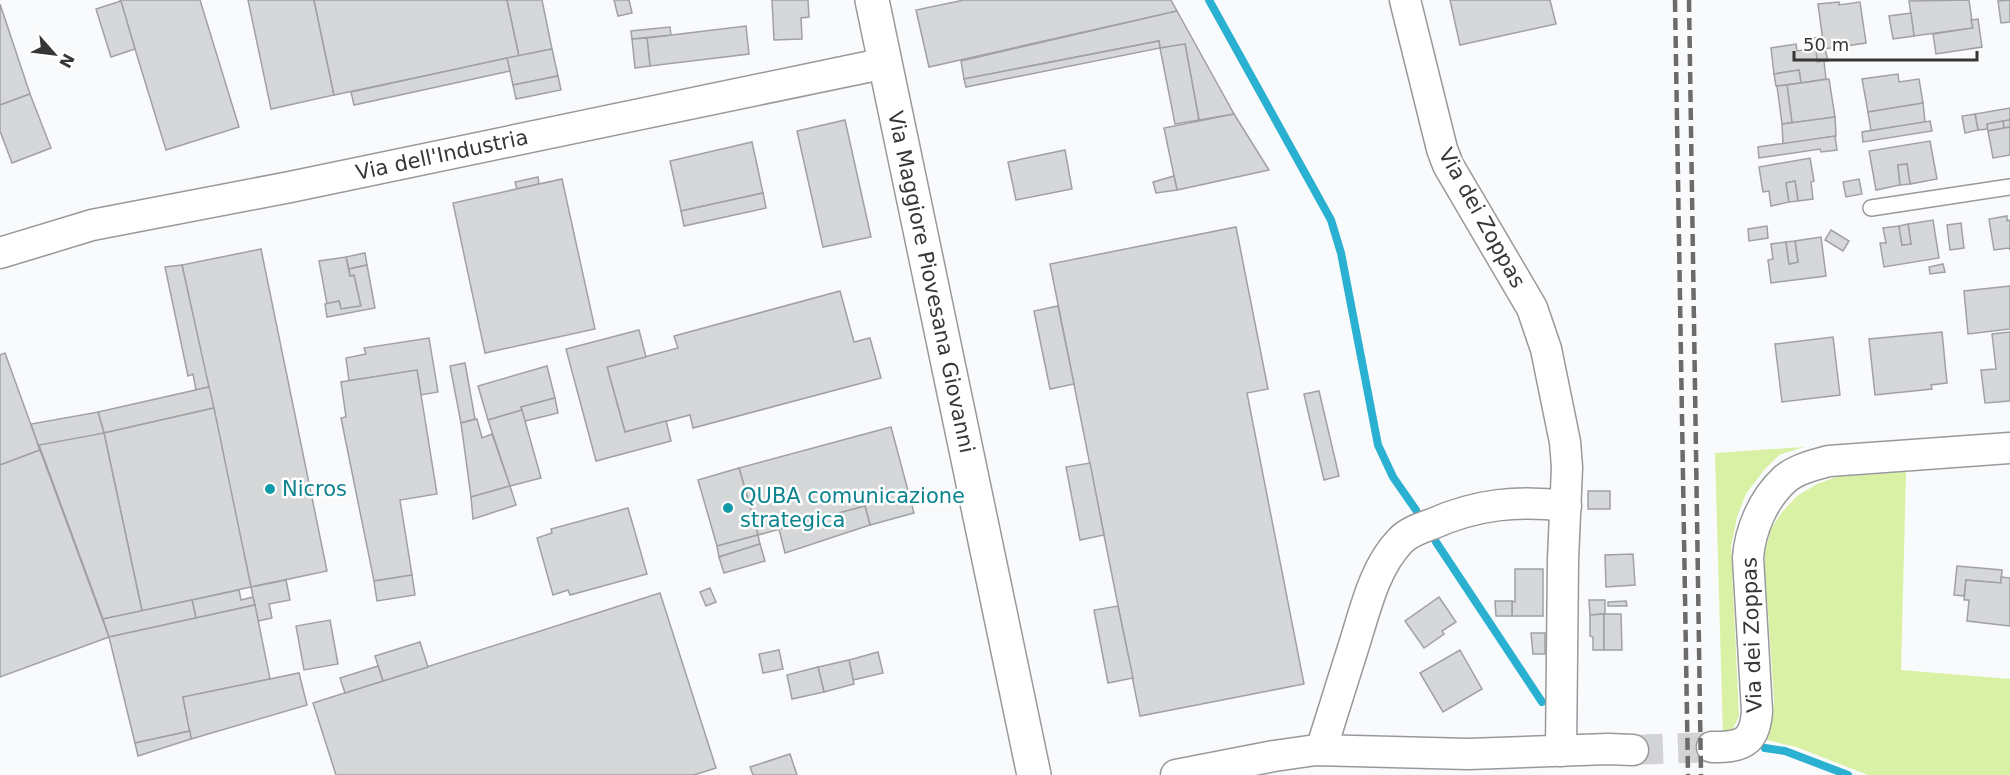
<svg xmlns="http://www.w3.org/2000/svg" width="2010" height="775" viewBox="0 0 2010 775" font-family="'DejaVu Sans',sans-serif">
  <rect width="100%" height="100%" fill="#f9fafc"/>
  <g fill="#d9f1a4">
    <polygon points="1804,447 1779,455 1764,470 1746,494 1737,517 1731,547 1739,716 1732,731 1723,736 1715,453"/>
    <polygon points="1906,472 1901,670 2010,679 2010,775 1868,775 1796,747 1763,739 1773,716 1774,700 1764,554 1771,529 1782,512 1797,496 1817,484 1836,477"/>
  </g>
  <g fill="none" stroke-linecap="round" stroke-linejoin="round">
    <g stroke="#2ab0d1" stroke-width="8">
      <polyline points="1209,0 1331,220 1341,253 1378,445 1393,477 1416,510"/>
      <polyline points="1436,542 1542,702"/>
      <polyline points="1765,748 1785,751 1848,775"/>
    </g>
  </g>
  <g fill="#d5d7d9" stroke="#a0a1a3" stroke-width="1.5">
    <polygon points="120,0 200,0 239,127 166,150"/>
    <polygon points="248,0 314,0 334,95 271,109"/>
    <polygon points="314,0 507,0 519,56 334,95"/>
    <polygon points="507,0 542,0 552,49 519,56"/>
    <polygon points="614,0 629,0 632,13 618,16"/>
    <polygon points="772,0 808,0 809,17 801,18 802,39 774,40"/>
    <polygon points="964,0 1171,0 1177,11 929,67 916,10"/>
    <polygon points="1450,0 1550,0 1556,24 1460,45"/>
    <polygon points="1969,0 1973,28 1914,36 1909,1"/>
    <polygon points="2010,0 2010,22 2001,23 1998,1"/>
    <polygon points="121,1 135,49 111,57 96,9"/>
    <polygon points="1839,2 1839,5 1860,2 1866,43 1824,49 1818,4"/>
    <polygon points="0,4 30,94 0,105"/>
    <polygon points="1177,11 1234,114 1199,120 1185,44 1160,48 1159,41 964,79 961,61"/>
    <polygon points="1911,13 1914,36 1893,39 1889,16"/>
    <polygon points="1978,19 1982,47 1936,54 1933,34 1973,28 1971,20"/>
    <polygon points="746,26 749,54 650,66 647,38"/>
    <polygon points="670,27 671,35 632,39 631,31"/>
    <polygon points="1822,37 1828,61 1817,62 1814,38"/>
    <polygon points="647,38 650,66 635,68 632,39"/>
    <polygon points="1159,41 1160,48 966,87 964,79"/>
    <polygon points="1185,44 1199,120 1175,124 1160,48"/>
    <polygon points="1796,44 1797,51 1816,48 1817,62 1824,61 1826,79 1801,83 1799,70 1774,74 1771,48"/>
    <polygon points="552,49 558,76 513,85 507,58"/>
    <polygon points="507,58 510,71 354,105 351,92"/>
    <polygon points="1799,70 1801,83 1776,86 1774,74"/>
    <polygon points="1898,74 1899,82 1919,79 1923,103 1868,112 1862,79"/>
    <polygon points="558,76 561,90 516,99 513,85"/>
    <polygon points="1829,79 1835,117 1792,123 1787,85"/>
    <polygon points="1787,85 1792,123 1782,124 1777,86"/>
    <polygon points="30,94 51,148 12,163 0,131 0,105"/>
    <polygon points="1923,103 1925,122 1871,131 1868,112"/>
    <polygon points="2010,108 2010,120 1987,124 1988,129 1978,130 1975,114"/>
    <polygon points="1234,114 1269,170 1177,190 1164,128"/>
    <polygon points="1975,114 1978,130 1965,133 1962,116"/>
    <polygon points="1835,117 1836,136 1783,144 1782,124"/>
    <polygon points="845,120 871,237 823,247 797,131"/>
    <polygon points="2010,120 2010,127 2004,128 2003,121"/>
    <polygon points="1930,121 1932,131 1863,142 1862,132"/>
    <polygon points="2003,121 2004,128 1988,131 1987,124"/>
    <polygon points="2010,127 2010,155 1993,158 1988,131"/>
    <polygon points="1835,136 1837,150 1821,152 1820,149 1759,158 1758,147"/>
    <polygon points="1930,141 1937,179 1910,184 1907,164 1898,165 1900,185 1876,190 1869,151"/>
    <polygon points="752,142 763,193 681,211 670,161"/>
    <polygon points="1065,150 1072,189 1016,200 1008,162"/>
    <polygon points="1810,158 1814,181 1811,182 1813,199 1798,201 1795,181 1786,183 1789,202 1771,206 1769,191 1763,192 1759,167"/>
    <polygon points="1907,164 1910,184 1900,185 1898,165"/>
    <polygon points="1174,176 1177,190 1156,193 1153,182"/>
    <polygon points="538,177 539,184 517,189 515,182"/>
    <polygon points="562,179 595,329 485,353 453,203"/>
    <polygon points="1859,179 1862,194 1846,197 1843,182"/>
    <polygon points="1795,181 1798,201 1789,202 1786,183"/>
    <polygon points="763,193 766,208 684,226 681,211"/>
    <polygon points="2007,216 2007,221 2010,220 2010,250 2009,248 1994,250 1989,219"/>
    <polygon points="1933,220 1939,258 1884,267 1880,243 1886,243 1883,228 1899,226 1902,245 1911,244 1908,224"/>
    <polygon points="1961,223 1964,248 1950,250 1947,225"/>
    <polygon points="1908,224 1911,244 1902,245 1899,226"/>
    <polygon points="1767,226 1768,238 1749,241 1748,229"/>
    <polygon points="1236,227 1268,389 1247,393 1304,684 1140,716 1050,264"/>
    <polygon points="1831,230 1849,241 1843,251 1825,240"/>
    <polygon points="1821,237 1826,276 1771,283 1768,260 1773,259 1771,244 1786,242 1789,264 1798,262 1795,241"/>
    <polygon points="1795,241 1798,262 1789,264 1786,242"/>
    <polygon points="261,249 327,571 251,587 182,265"/>
    <polygon points="365,253 367,265 349,269 346,257"/>
    <polygon points="346,257 350,276 354,275 361,306 341,309 339,301 327,304 319,261"/>
    <polygon points="1943,264 1945,272 1930,274 1929,267"/>
    <polygon points="182,265 209,387 196,390 193,374 188,376 165,267"/>
    <polygon points="367,265 375,308 327,317 325,304 339,301 341,309 361,306 354,275 350,276 349,269"/>
    <polygon points="2010,286 2010,329 1968,334 1964,291"/>
    <polygon points="840,291 854,342 870,338 881,378 693,428 690,415 625,432 607,367 678,348 674,336"/>
    <polygon points="1058,306 1074,384 1050,389 1034,311"/>
    <polygon points="639,330 646,357 607,367 625,432 666,421 671,441 596,461 566,349"/>
    <polygon points="1942,332 1947,383 1931,385 1932,389 1875,395 1869,339"/>
    <polygon points="2010,332 2010,401 1985,403 1981,370 1996,369 1992,334"/>
    <polygon points="1833,337 1840,395 1782,402 1775,344"/>
    <polygon points="429,338 438,392 421,395 417,370 349,381 346,358 366,354 364,348"/>
    <polygon points="5,353 40,450 0,465 0,355"/>
    <polygon points="465,363 475,419 461,423 450,366"/>
    <polygon points="547,366 555,398 521,407 522,410 488,420 478,386"/>
    <polygon points="417,370 437,494 400,500 412,575 374,581 341,418 346,417 341,382"/>
    <polygon points="209,387 214,408 104,433 98,412"/>
    <polygon points="1319,391 1339,476 1324,480 1304,394"/>
    <polygon points="555,398 558,413 525,421 521,407"/>
    <polygon points="214,408 251,587 142,611 104,433"/>
    <polygon points="522,410 541,478 510,486 488,420"/>
    <polygon points="98,412 104,433 40,450 31,424"/>
    <polygon points="477,419 482,438 492,434 510,486 471,497 461,423"/>
    <polygon points="891,427 914,513 870,525 865,506 758,535 739,468"/>
    <polygon points="104,433 142,611 103,619 39,445"/>
    <polygon points="40,450 109,637 0,677 0,465"/>
    <polygon points="1090,463 1104,535 1080,540 1066,467"/>
    <polygon points="739,468 758,535 717,546 698,480"/>
    <polygon points="510,486 516,505 473,519 471,497"/>
    <rect x="1588" y="491" width="22" height="18"/>
    <polygon points="865,506 870,525 785,553 779,529"/>
    <polygon points="628,508 647,574 570,595 568,590 553,595 537,538 552,533 551,529"/>
    <polygon points="758,535 760,544 719,557 717,546"/>
    <polygon points="760,544 765,561 724,573 719,557"/>
    <polygon points="1633,554 1635,585 1606,587 1605,555"/>
    <polygon points="1957,566 2002,570 2001,583 1966,580 1964,596 1954,595"/>
    <polygon points="1515,569 1543,569 1543,616 1512,616 1512,601 1515,602"/>
    <polygon points="412,575 415,595 377,601 374,581"/>
    <polygon points="2001,577 2010,578 2010,626 1967,621 1969,600 1964,600 1966,580 2001,583"/>
    <polygon points="286,580 290,600 269,604 272,618 258,621 251,587"/>
    <polygon points="710,588 716,602 706,606 700,592"/>
    <polygon points="239,590 241,600 253,597 255,605 196,618 192,600"/>
    <polygon points="660,593 716,768 694,775 336,775 313,703"/>
    <polygon points="1439,597 1456,622 1442,631 1444,634 1424,648 1405,621"/>
    <polygon points="192,600 196,618 109,637 103,619"/>
    <polygon points="1589,600 1605,600 1605,614 1590,615"/>
    <polygon points="1495,601 1512,601 1512,616 1496,616"/>
    <polygon points="1626,601 1627,606 1608,606 1608,602"/>
    <polygon points="255,605 270,679 183,697 190,731 135,743 109,637"/>
    <polygon points="1118,606 1133,678 1108,683 1094,610"/>
    <polygon points="1604,614 1604,650 1593,650 1593,637 1590,636 1590,615"/>
    <polygon points="1604,614 1621,614 1622,650 1604,650"/>
    <polygon points="330,620 338,664 304,670 296,626"/>
    <polygon points="1531,633 1545,633 1545,654 1533,654"/>
    <polygon points="420,642 428,667 383,681 375,656"/>
    <polygon points="779,650 783,669 763,673 759,654"/>
    <polygon points="1460,650 1482,689 1443,712 1420,673"/>
    <polygon points="878,652 883,673 853,680 849,660"/>
    <polygon points="849,660 854,684 824,692 818,667"/>
    <polygon points="378,666 383,681 345,693 340,678"/>
    <polygon points="818,667 824,692 792,699 787,675"/>
    <polygon points="299,673 307,705 191,739 183,697"/>
    <polygon points="190,731 191,739 138,756 135,743"/>
    <polygon points="790,754 797,775 753,775 750,767"/>
  </g>
  <g fill="none" stroke-linecap="round" stroke-linejoin="round">
    <polyline stroke="#d2d3d5" stroke-width="30" stroke-dasharray="30 15" stroke-linecap="butt" points="1633,750 1712,747"/>
    <defs>
      <polyline id="service" points="1871,208 2010,187"/>
      <g id="minor">
        <polyline points="1405,0 1442,149 1448,165 1532,308 1546,349 1565,442 1567,467 1563,560 1561,751"/>
        <polyline points="0,253 92,225 290,187 886,63"/>
        <path d="M 1712,747 C 1742,747 1755,743 1757,711 L 1748,558 C 1750,530 1763,499 1785,479 C 1797,469 1814,465 1829,461 L 2010,448"/>
        <path d="M 1321,750 C 1332,715 1343,680 1354,645 C 1365,611 1374,568 1400,541 C 1408,532 1421,528 1432,524 C 1477,504 1518,500 1566,506"/>
        <polyline points="1176,775 1274,756 1316,750 1468,754 1608,749 1633,750"/>
      </g>
      <polyline id="tertiary" points="872,0 1034,775"/>
    </defs>
    <use href="#service" stroke="#98999b" stroke-width="18"/>
    <use href="#minor" stroke="#98999b" stroke-width="33"/>
    <use href="#tertiary" stroke="#98999b" stroke-width="36"/>
    <use href="#service" stroke="#fff" stroke-width="15"/>
    <use href="#minor" stroke="#fff" stroke-width="30"/>
    <use href="#tertiary" stroke="#fff" stroke-width="33"/>
    <g stroke="#6b6b6c" stroke-width="4.5" stroke-dasharray="12 6" stroke-linecap="butt">
      <polyline points="1675,0 1688,775"/>
      <polyline points="1689,0 1701,775"/>
    </g>
  </g>
  <g fill="#0f9aa8" stroke="#fff" stroke-width="2">
    <circle cx="270" cy="489" r="6"/>
    <circle cx="728" cy="508" r="6"/>
  </g>
  <g text-anchor="middle" dominant-baseline="central" stroke-width="5" stroke-linejoin="round" paint-order="stroke">
    <g font-size="21" fill="#363637" stroke="#fff">
      <text transform="translate(442 155) rotate(-12)">Via dell'Industria</text>
      <text transform="translate(1482 218) rotate(61)">Via dei Zoppas</text>
      <text transform="translate(931 282) rotate(78)">Via Maggiore Piovesana Giovanni</text>
      <text transform="translate(1752 635) rotate(-92)">Via dei Zoppas</text>
    </g>
    <g font-size="21" fill="#0d838f" stroke="#fff" text-anchor="start">
      <text x="282" y="489">Nicros</text>
      <text x="740" y="496">QUBA comunicazione<tspan x="740" dy="24">strategica</tspan></text>
    </g>
  </g>
  <g transform="translate(54 54) rotate(118)" stroke="#ffffff" stroke-width="4.5" paint-order="stroke">
  <path d="M0-4.5L10 22L0 15L-10 22Z" fill="#363637"/>
  <text y="-9" font-size="16" font-weight="bold" text-anchor="middle" fill="#363637">N</text>
  </g>
  <path d="M1794 51v9h183v-9" fill="none" stroke="#363637" stroke-width="3"/>
  <text x="1803" y="51" font-size="18" fill="#363637" stroke="#ffffff" stroke-width="4.5" paint-order="stroke">50 m</text>
</svg>
